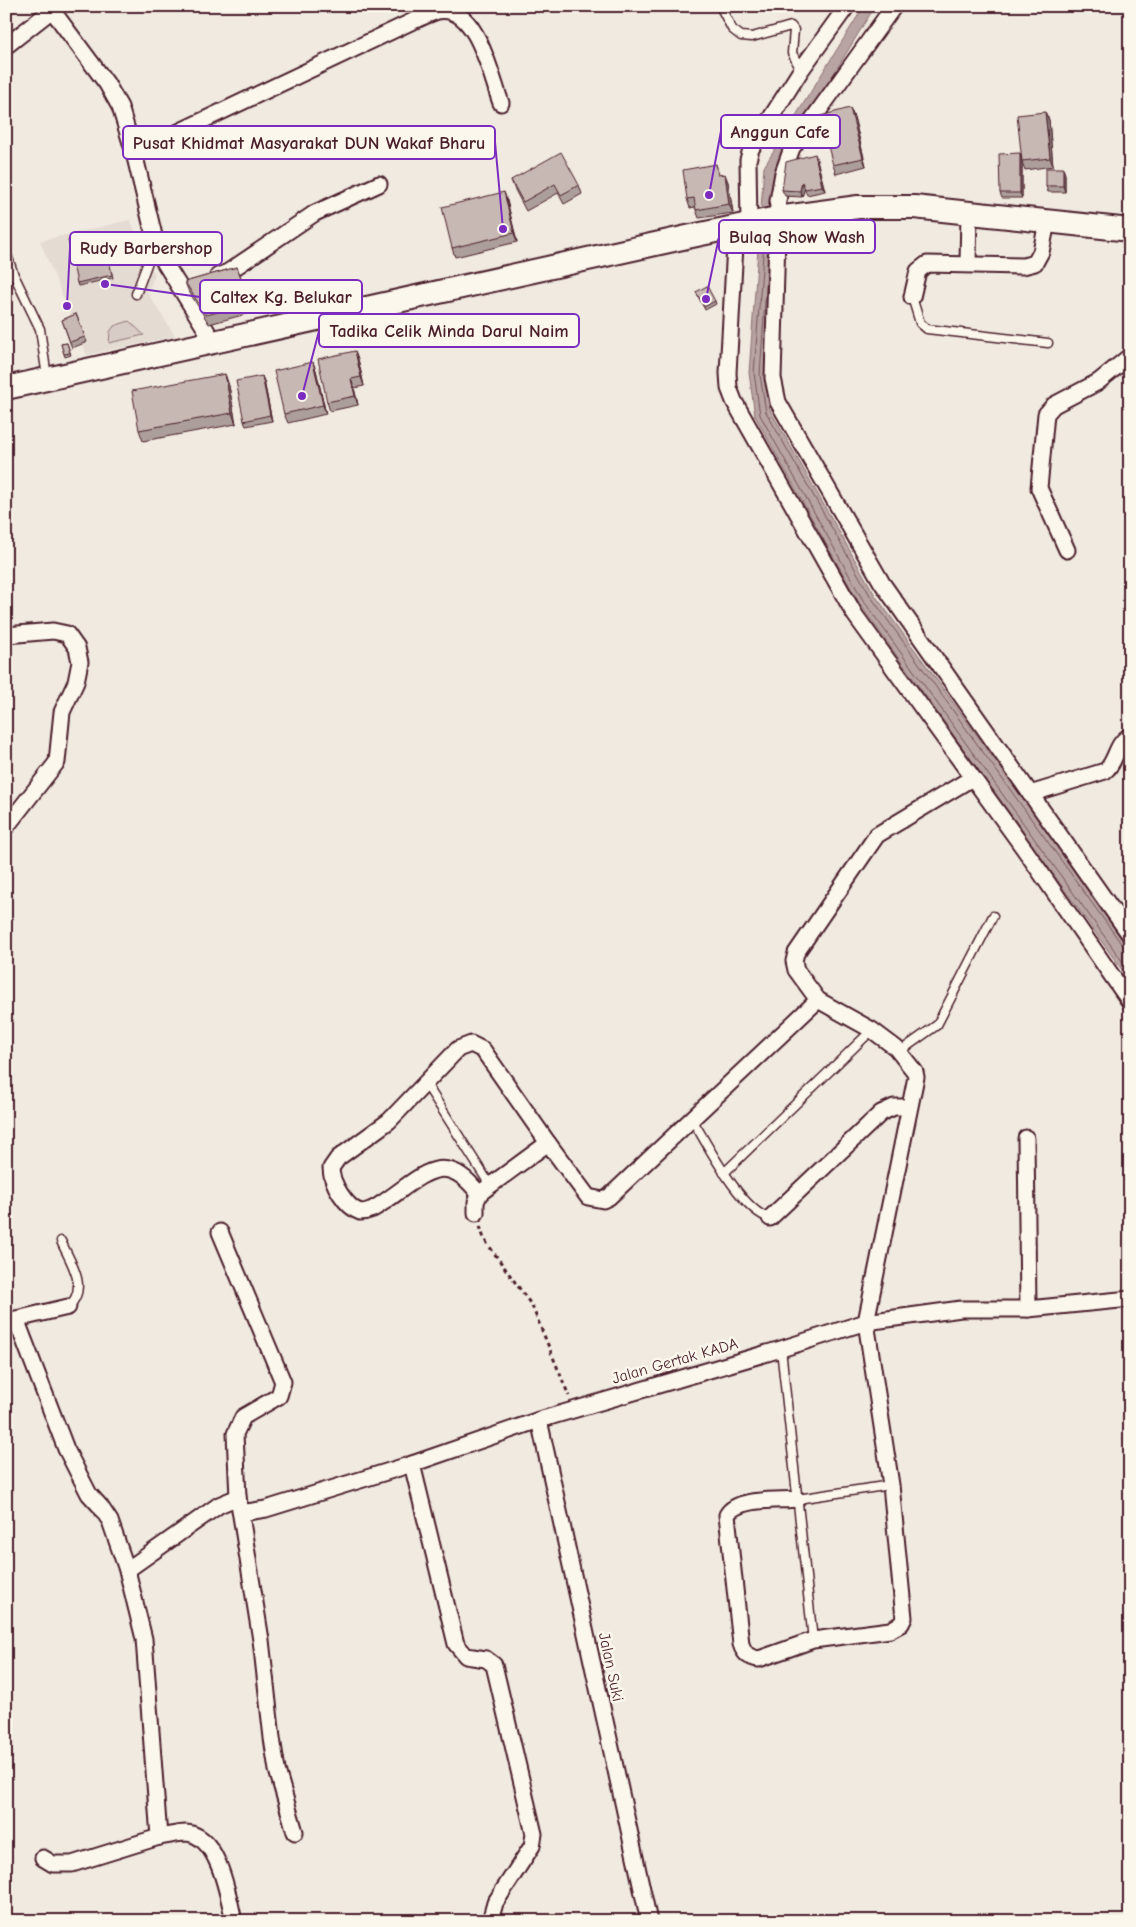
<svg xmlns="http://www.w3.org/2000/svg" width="1136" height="1927" viewBox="0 0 1136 1927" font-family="'Comic Neue',sans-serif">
  <rect width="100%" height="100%" fill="#f0eae0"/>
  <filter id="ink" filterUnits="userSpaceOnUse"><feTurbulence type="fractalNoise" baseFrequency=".02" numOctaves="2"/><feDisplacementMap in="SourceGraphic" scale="10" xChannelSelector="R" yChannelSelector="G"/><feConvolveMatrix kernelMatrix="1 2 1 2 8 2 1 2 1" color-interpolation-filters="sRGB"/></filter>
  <g filter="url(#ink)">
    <polygon fill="#e4dbd2" points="130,220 155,275 147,292 175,336 87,355 40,241"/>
    <polygon fill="#d8ccc6" stroke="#917678" points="129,321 144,335 109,343 110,332 114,326"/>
    <polygon fill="#b8a4a2" stroke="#8c6f72" points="864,6 875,6 779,164 765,375 770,410 875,595 1130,946 1130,981 859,603 755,416 749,373 764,167"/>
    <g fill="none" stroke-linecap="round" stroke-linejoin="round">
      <g stroke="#76545b" stroke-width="1">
        <polyline points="768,241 764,242 754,373 760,415 863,600 1130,972"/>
        <polyline points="768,257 760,375 766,412 871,597 1123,946 1130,948"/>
      </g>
      <defs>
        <g id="service">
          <polyline points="720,6 732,29 741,36 752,37 791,26 794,30 792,53 801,70"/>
          <polyline points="6,252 14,275 40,329 47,377"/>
          <polyline points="136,294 149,259 158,252"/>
          <polyline points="912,297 920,323 927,329 1048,343"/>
          <polyline points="899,1052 937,1025 993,916"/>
          <polyline points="426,1084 490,1185"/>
          <path d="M 692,1119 C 707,1144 742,1212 770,1218"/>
          <polyline points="724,1173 872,1030"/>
          <path d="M 61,1241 C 70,1262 90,1288 68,1307"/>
          <polyline points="781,1349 813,1640"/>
          <polyline points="797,1499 891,1485"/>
        </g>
        <g id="minor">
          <polyline points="894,6 792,148 783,173 778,201 773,378 778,402 882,583 1130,935"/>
          <polyline points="52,10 107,84 120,107 134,153 158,252 213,341"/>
          <polyline points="6,46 57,6"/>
          <path d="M 134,153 L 413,21 C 421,18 430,13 438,11 C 477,3 491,77 501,103"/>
          <polyline points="749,225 748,160 751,149 801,70 847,6"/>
          <polyline points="736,227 728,373 729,388 734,401 855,615 1025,850 1130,1002"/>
          <polyline points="968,264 969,212"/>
          <polyline points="218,276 228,272 315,213 379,184"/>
          <polyline points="912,297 918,271 927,264 1023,266 1035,263 1041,252 1047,222"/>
          <polyline points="1067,550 1039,488 1046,414 1054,405 1098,382 1130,356"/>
          <polyline points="6,635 53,631 67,634 77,648 80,662 76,682 62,712 57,762 6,827"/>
          <path d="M 1030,794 L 1105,771 C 1117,762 1115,743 1130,736"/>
          <polyline points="1026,1138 1028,1309"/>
          <path d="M 479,1194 C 444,1147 421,1177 384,1202 C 376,1207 370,1212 360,1212 C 346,1207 331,1183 331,1168 L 338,1158 L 389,1121 L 458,1049 L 471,1044 L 483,1050 L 548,1143"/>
          <polyline points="476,1213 476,1202 480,1193 548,1143 588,1197 603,1200 609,1197 818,1000"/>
          <polyline points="770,1218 881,1113 894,1107 909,1107"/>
          <polyline points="220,1232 283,1382 279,1396 243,1417 235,1434 238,1497 261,1640 272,1738 277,1770 295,1832"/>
          <polyline points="16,1319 66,1449 89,1494 100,1506 110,1521 127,1570 144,1639 159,1837 72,1864 53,1864 43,1858"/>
          <polyline points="8,1321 68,1307"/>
          <polyline points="539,1420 649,1921"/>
          <polyline points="412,1464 456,1644 466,1656 486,1659 494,1665 534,1834 532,1846 495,1903 490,1921"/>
          <path d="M 797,1499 C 778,1501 737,1497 727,1515 L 741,1644 C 744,1654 749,1658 759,1659 L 813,1640 L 890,1630 L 901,1624 L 904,1618 L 891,1485 L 866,1322 L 916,1077 L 915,1072 L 896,1048 L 872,1030 L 818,1000 L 796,970 L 794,961 L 796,953 L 877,835 L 972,778"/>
          <polyline points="241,1513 266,1509 412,1464 539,1420 781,1349 866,1322 961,1309 1028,1309 1130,1299"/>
          <polyline points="127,1570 219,1505 238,1497"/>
          <path d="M 159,1837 C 167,1836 177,1833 186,1833 C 219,1835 228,1896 234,1921"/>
        </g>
        <polyline id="primary" points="6,388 687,237 777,218 858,207 914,207 1130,230"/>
      </defs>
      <use href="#service" stroke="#4a1f2b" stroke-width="11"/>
      <use href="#minor" stroke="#4a1f2b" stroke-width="19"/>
      <use href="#primary" stroke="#4a1f2b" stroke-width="26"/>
      <polyline stroke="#4a1f2b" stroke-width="3" stroke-dasharray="4 4" stroke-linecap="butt" points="480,1226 484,1239 532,1306 569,1396"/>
      <use href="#service" stroke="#fbf7ec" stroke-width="8"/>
      <use href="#minor" stroke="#fbf7ec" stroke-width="15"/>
      <use href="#primary" stroke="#fbf7ec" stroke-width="22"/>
    </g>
    <g fill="#ac9e9a" stroke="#4a1f2b">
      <polygon points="850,108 854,117 866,166 836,174 833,165"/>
      <polygon points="1045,112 1049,120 1053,166 1025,170 1022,162 1022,198 1002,198 1000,193 1021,157"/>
      <polygon points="817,160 825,191 807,195 804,188 802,197 785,196 782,190"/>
      <polygon points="716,164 719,175 728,182 733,213 699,218 695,207 690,208 687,199"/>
      <polygon points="1065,174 1065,192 1048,192 1046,186"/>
      <polygon points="511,180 579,185 582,194 564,204 558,193 526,211 514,188"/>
      <polygon points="504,192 507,201 517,242 455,257 452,248"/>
      <polygon points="91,235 97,260 109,261 113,278 78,286 77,283"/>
      <polygon points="237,267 254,312 209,324 188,290 185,282"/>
      <polygon points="696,292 715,301 716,304 705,310"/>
      <polygon points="76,314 87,342 72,348 62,320"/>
      <polygon points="67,343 71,355 65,357 61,344"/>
      <polygon points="355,351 358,359 364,386 354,388 358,405 330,411 327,402"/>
      <polygon points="316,370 326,414 288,423 284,414"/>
      <polygon points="225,374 229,386 236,424 143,441 139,430"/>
      <polygon points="264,381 272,421 246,426 244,421"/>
    </g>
    <g fill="#8c817d" stroke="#4a1f2b">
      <polygon points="850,108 854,117 866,166 863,158"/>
      <polygon points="1045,112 1049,120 1053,166 1050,158"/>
      <polygon points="1020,153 1022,159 1022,198 1020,193"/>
      <polygon points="815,154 817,160 825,191 822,186"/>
      <polygon points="1063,168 1065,174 1065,192 1063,186"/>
      <polygon points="725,174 728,182 733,213 729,204"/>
      <polygon points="802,182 805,188 802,197 800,191"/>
      <polygon points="504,192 507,201 517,242 514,233"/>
      <polygon points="355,351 358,359 364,386 361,377"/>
      <polygon points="313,362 316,370 326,414 323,405"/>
      <polygon points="225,374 229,386 236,424 232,413"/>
      <polygon points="262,376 264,381 272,421 270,415"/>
      <polygon points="351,379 354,388 358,405 355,396"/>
    </g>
    <g fill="#c8b8b3" stroke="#4a1f2b">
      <polygon points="850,108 863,158 833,165 820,116"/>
      <polygon points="1045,112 1050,158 1022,161 1017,115"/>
      <polygon points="561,152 579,185 561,195 555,184 523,202 511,180"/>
      <polygon points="1020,153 1020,193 1000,193 999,154"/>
      <polygon points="815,154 822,186 805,189 802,182 800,191 782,190 786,162"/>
      <polygon points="716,164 718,175 725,174 729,204 696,210 694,198 687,199 683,170"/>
      <rect x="1046" y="168" width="17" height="18"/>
      <polygon points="504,192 514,233 452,248 442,207"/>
      <polygon points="91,235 96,260 108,258 112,275 77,283 68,240"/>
      <polygon points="237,267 251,304 206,315 185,282"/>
      <polygon points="707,286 715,301 704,307 696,292"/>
      <polygon points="76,314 85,337 70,342 62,320"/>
      <polygon points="67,343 70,353 64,354 61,344"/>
      <polygon points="355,351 361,377 351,379 355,396 327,402 318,359"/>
      <polygon points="313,362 323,405 284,414 274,371"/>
      <polygon points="225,374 232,413 139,430 132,391"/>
      <polygon points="262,376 270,415 244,421 236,381"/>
    </g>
  </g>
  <g text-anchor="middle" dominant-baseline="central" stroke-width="5" stroke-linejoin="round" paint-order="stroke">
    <g font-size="16" fill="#4a1f2b" stroke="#fbf7ec">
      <text transform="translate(675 1361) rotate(-16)">Jalan Gertak KADA</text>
      <text transform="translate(611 1667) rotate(78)">Jalan Suki</text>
    </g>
  </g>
  <path fill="none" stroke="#7b2cbf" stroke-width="2" d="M709 195L721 131M503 229L495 142M706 299L719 237M67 306L70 248M105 284L200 297M302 396L319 331"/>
  <g fill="#7b2cbf" stroke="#fbf7ec" stroke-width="2">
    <circle cx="709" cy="195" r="5"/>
    <circle cx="503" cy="229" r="5"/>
    <circle cx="706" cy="299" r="5"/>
    <circle cx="67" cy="306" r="5"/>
    <circle cx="105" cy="284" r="5"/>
    <circle cx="302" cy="396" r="5"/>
  </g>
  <g fill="#fbf7ec" stroke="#7b2cbf" stroke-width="2">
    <rect x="721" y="115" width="119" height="33" rx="5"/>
    <rect x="123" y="126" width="372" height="33" rx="5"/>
    <rect x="719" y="220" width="156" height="33" rx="5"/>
    <rect x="70" y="232" width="152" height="33" rx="5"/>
    <rect x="200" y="280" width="162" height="33" rx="5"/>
    <rect x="319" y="314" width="260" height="33" rx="5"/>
  </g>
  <g font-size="18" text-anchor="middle" font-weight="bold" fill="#4a1f2b">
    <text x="780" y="138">Anggun Cafe</text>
    <text x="309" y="149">Pusat Khidmat Masyarakat DUN Wakaf Bharu</text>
    <text x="797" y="243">Bulaq Show Wash</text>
    <text x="146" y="254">Rudy Barbershop</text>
    <text x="281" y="303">Caltex Kg. Belukar</text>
    <text x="449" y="337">Tadika Celik Minda Darul Naim</text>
  </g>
  <rect width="1136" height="1927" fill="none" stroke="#fbf7ec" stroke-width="25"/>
  <rect x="12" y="12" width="1111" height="1902" fill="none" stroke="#4a1f2b" stroke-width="2" filter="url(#ink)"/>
</svg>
